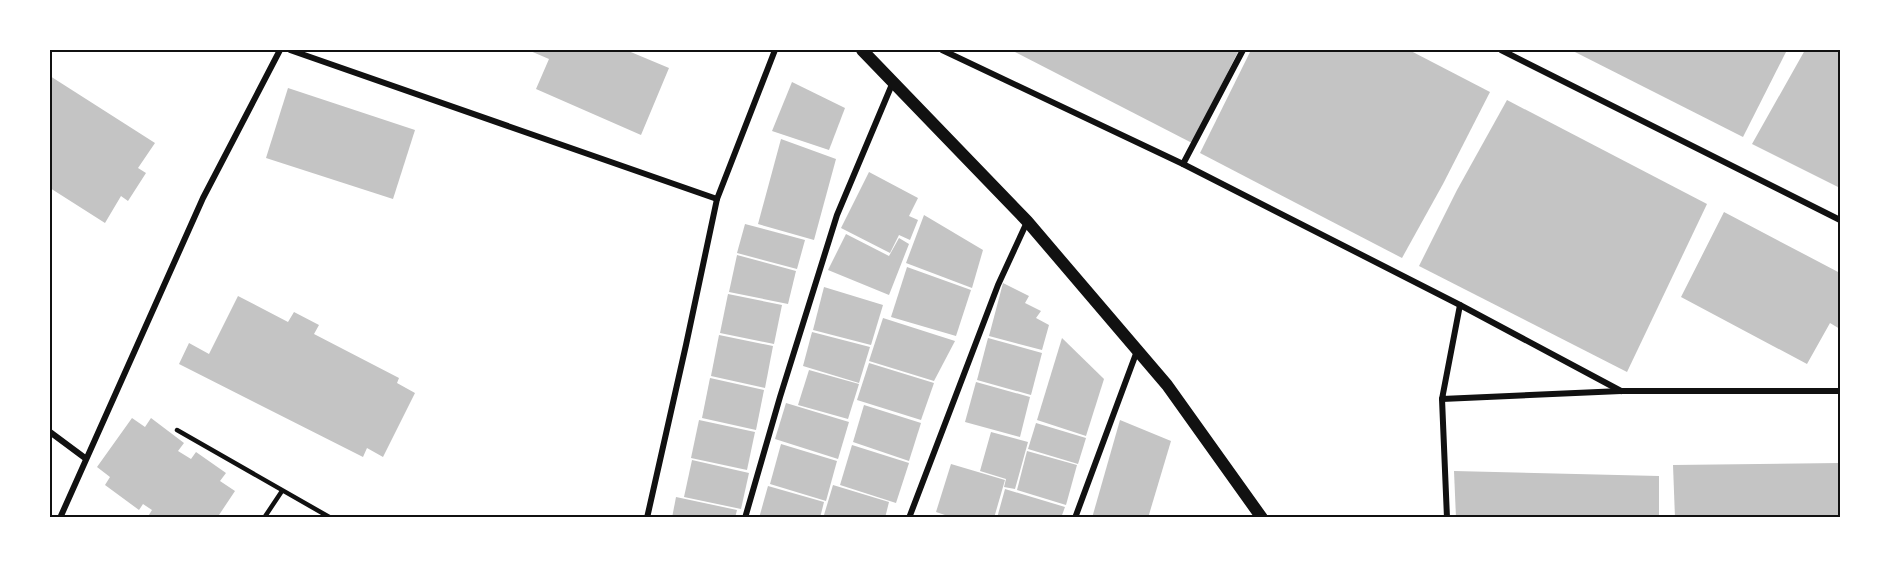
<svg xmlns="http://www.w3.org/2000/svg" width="1890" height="567" viewBox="0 0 1890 567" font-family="Montserrat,sans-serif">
  <rect width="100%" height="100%" fill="#fff"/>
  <g fill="#c4c4c4">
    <polygon points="528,50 626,50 669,68 641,135 536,89 549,59"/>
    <polygon points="1011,50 1239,50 1192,143"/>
    <polygon points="1251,50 1409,50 1490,92 1443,184 1402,258 1200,153"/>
    <polygon points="1571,50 1787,50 1743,137"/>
    <polygon points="1805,50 1840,50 1840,188 1752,144"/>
    <polygon points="50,76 155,143 138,168 146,173 128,201 121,196 105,223 50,188"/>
    <polygon points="792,82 845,108 829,150 772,131"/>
    <polygon points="288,88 415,130 393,199 266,158"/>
    <polygon points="1507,100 1707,204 1627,372 1419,266 1457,190"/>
    <polygon points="781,139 836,159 814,240 758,224"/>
    <polygon points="869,172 918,198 909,216 918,220 910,240 899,235 890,253 841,228"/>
    <polygon points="1724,212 1840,273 1840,329 1830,323 1807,364 1681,297"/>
    <polygon points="924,215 983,250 972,288 906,263"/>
    <polygon points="745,224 805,240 797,269 737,253"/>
    <polygon points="846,234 889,256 899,238 909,244 889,295 828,270"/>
    <polygon points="737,255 796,271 788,304 729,292"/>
    <polygon points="907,267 971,290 956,336 891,317"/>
    <polygon points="1003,283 1029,296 1025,303 1041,311 1036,318 1049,325 1042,350 989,336"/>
    <polygon points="824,287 883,305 871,345 813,330"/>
    <polygon points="728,294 782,305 774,344 720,333"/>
    <polygon points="238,296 288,322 294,312 319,325 314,334 399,378 397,383 415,393 383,457 367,448 363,457 179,364 189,343 209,354"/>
    <polygon points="883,318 955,341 934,381 869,361"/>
    <polygon points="812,332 870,347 859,383 803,366"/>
    <polygon points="719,335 773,346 765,388 711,376"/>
    <polygon points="988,338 1042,353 1031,395 977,380"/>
    <polygon points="1062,338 1104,379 1086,436 1037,420"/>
    <polygon points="869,363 934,383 921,420 857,400"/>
    <polygon points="809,370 859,384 848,419 798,405"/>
    <polygon points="710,378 764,390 756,430 702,418"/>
    <polygon points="976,382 1030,397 1020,437 965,422"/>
    <polygon points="786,403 849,422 838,459 775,439"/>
    <polygon points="864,405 921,423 909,461 853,442"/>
    <polygon points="132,418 145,427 151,418 184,443 178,451 191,459 196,452 226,473 220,481 235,491 217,518 147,518 152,510 143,504 139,510 105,485 110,477 97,467"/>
    <polygon points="699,420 755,432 747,470 691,458"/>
    <polygon points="1120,420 1171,441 1148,518 1092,518"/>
    <polygon points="1036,423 1086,438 1078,464 1028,449"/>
    <polygon points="991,432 1028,442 1015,489 1004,487 1006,479 980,471"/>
    <polygon points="781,444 837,461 826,501 770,484"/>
    <polygon points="852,445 909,463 896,503 840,485"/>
    <polygon points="1027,451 1077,465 1066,505 1017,490"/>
    <polygon points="692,460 749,473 741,509 684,497"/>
    <polygon points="1840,463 1840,518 1675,518 1673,465"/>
    <polygon points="951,464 1005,480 994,518 954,518 936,512"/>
    <polygon points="1454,471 1659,476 1659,518 1456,518"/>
    <polygon points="833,485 889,502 885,518 831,518 824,515"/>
    <polygon points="768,486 824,502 820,518 759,518"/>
    <polygon points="1005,489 1065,507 1061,518 997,518"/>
    <polygon points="676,497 737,510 735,518 672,518"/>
  </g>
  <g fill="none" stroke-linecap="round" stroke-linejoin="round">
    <g stroke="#111" stroke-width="4.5">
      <polyline points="177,430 331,518"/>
      <polyline points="264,518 282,491"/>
    </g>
    <g stroke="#111" stroke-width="6">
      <polyline points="290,50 717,199"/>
      <polyline points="942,50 1183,164 1460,305 1621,391"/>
      <polyline points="1501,50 1840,220"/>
      <polyline points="1183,164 1243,50"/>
      <polyline points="1460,305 1442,399 1621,391 1840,391"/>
      <polyline points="1442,399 1447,518"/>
      <polyline points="50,432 85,458"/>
      <polyline points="60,518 203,198 280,50"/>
      <polyline points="647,518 686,345 717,199 775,50"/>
      <polyline points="745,518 780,397 837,215 893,82"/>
      <polyline points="909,518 998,285 1027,222"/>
      <polyline points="1075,518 1137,351"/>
    </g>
    <polyline stroke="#111" stroke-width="12" points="862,50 1027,221 1167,385 1262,518"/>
  </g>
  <rect width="1890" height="567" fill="none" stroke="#ffffff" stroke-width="102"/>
  <rect x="51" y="51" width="1788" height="465" fill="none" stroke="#111" stroke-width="2"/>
</svg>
